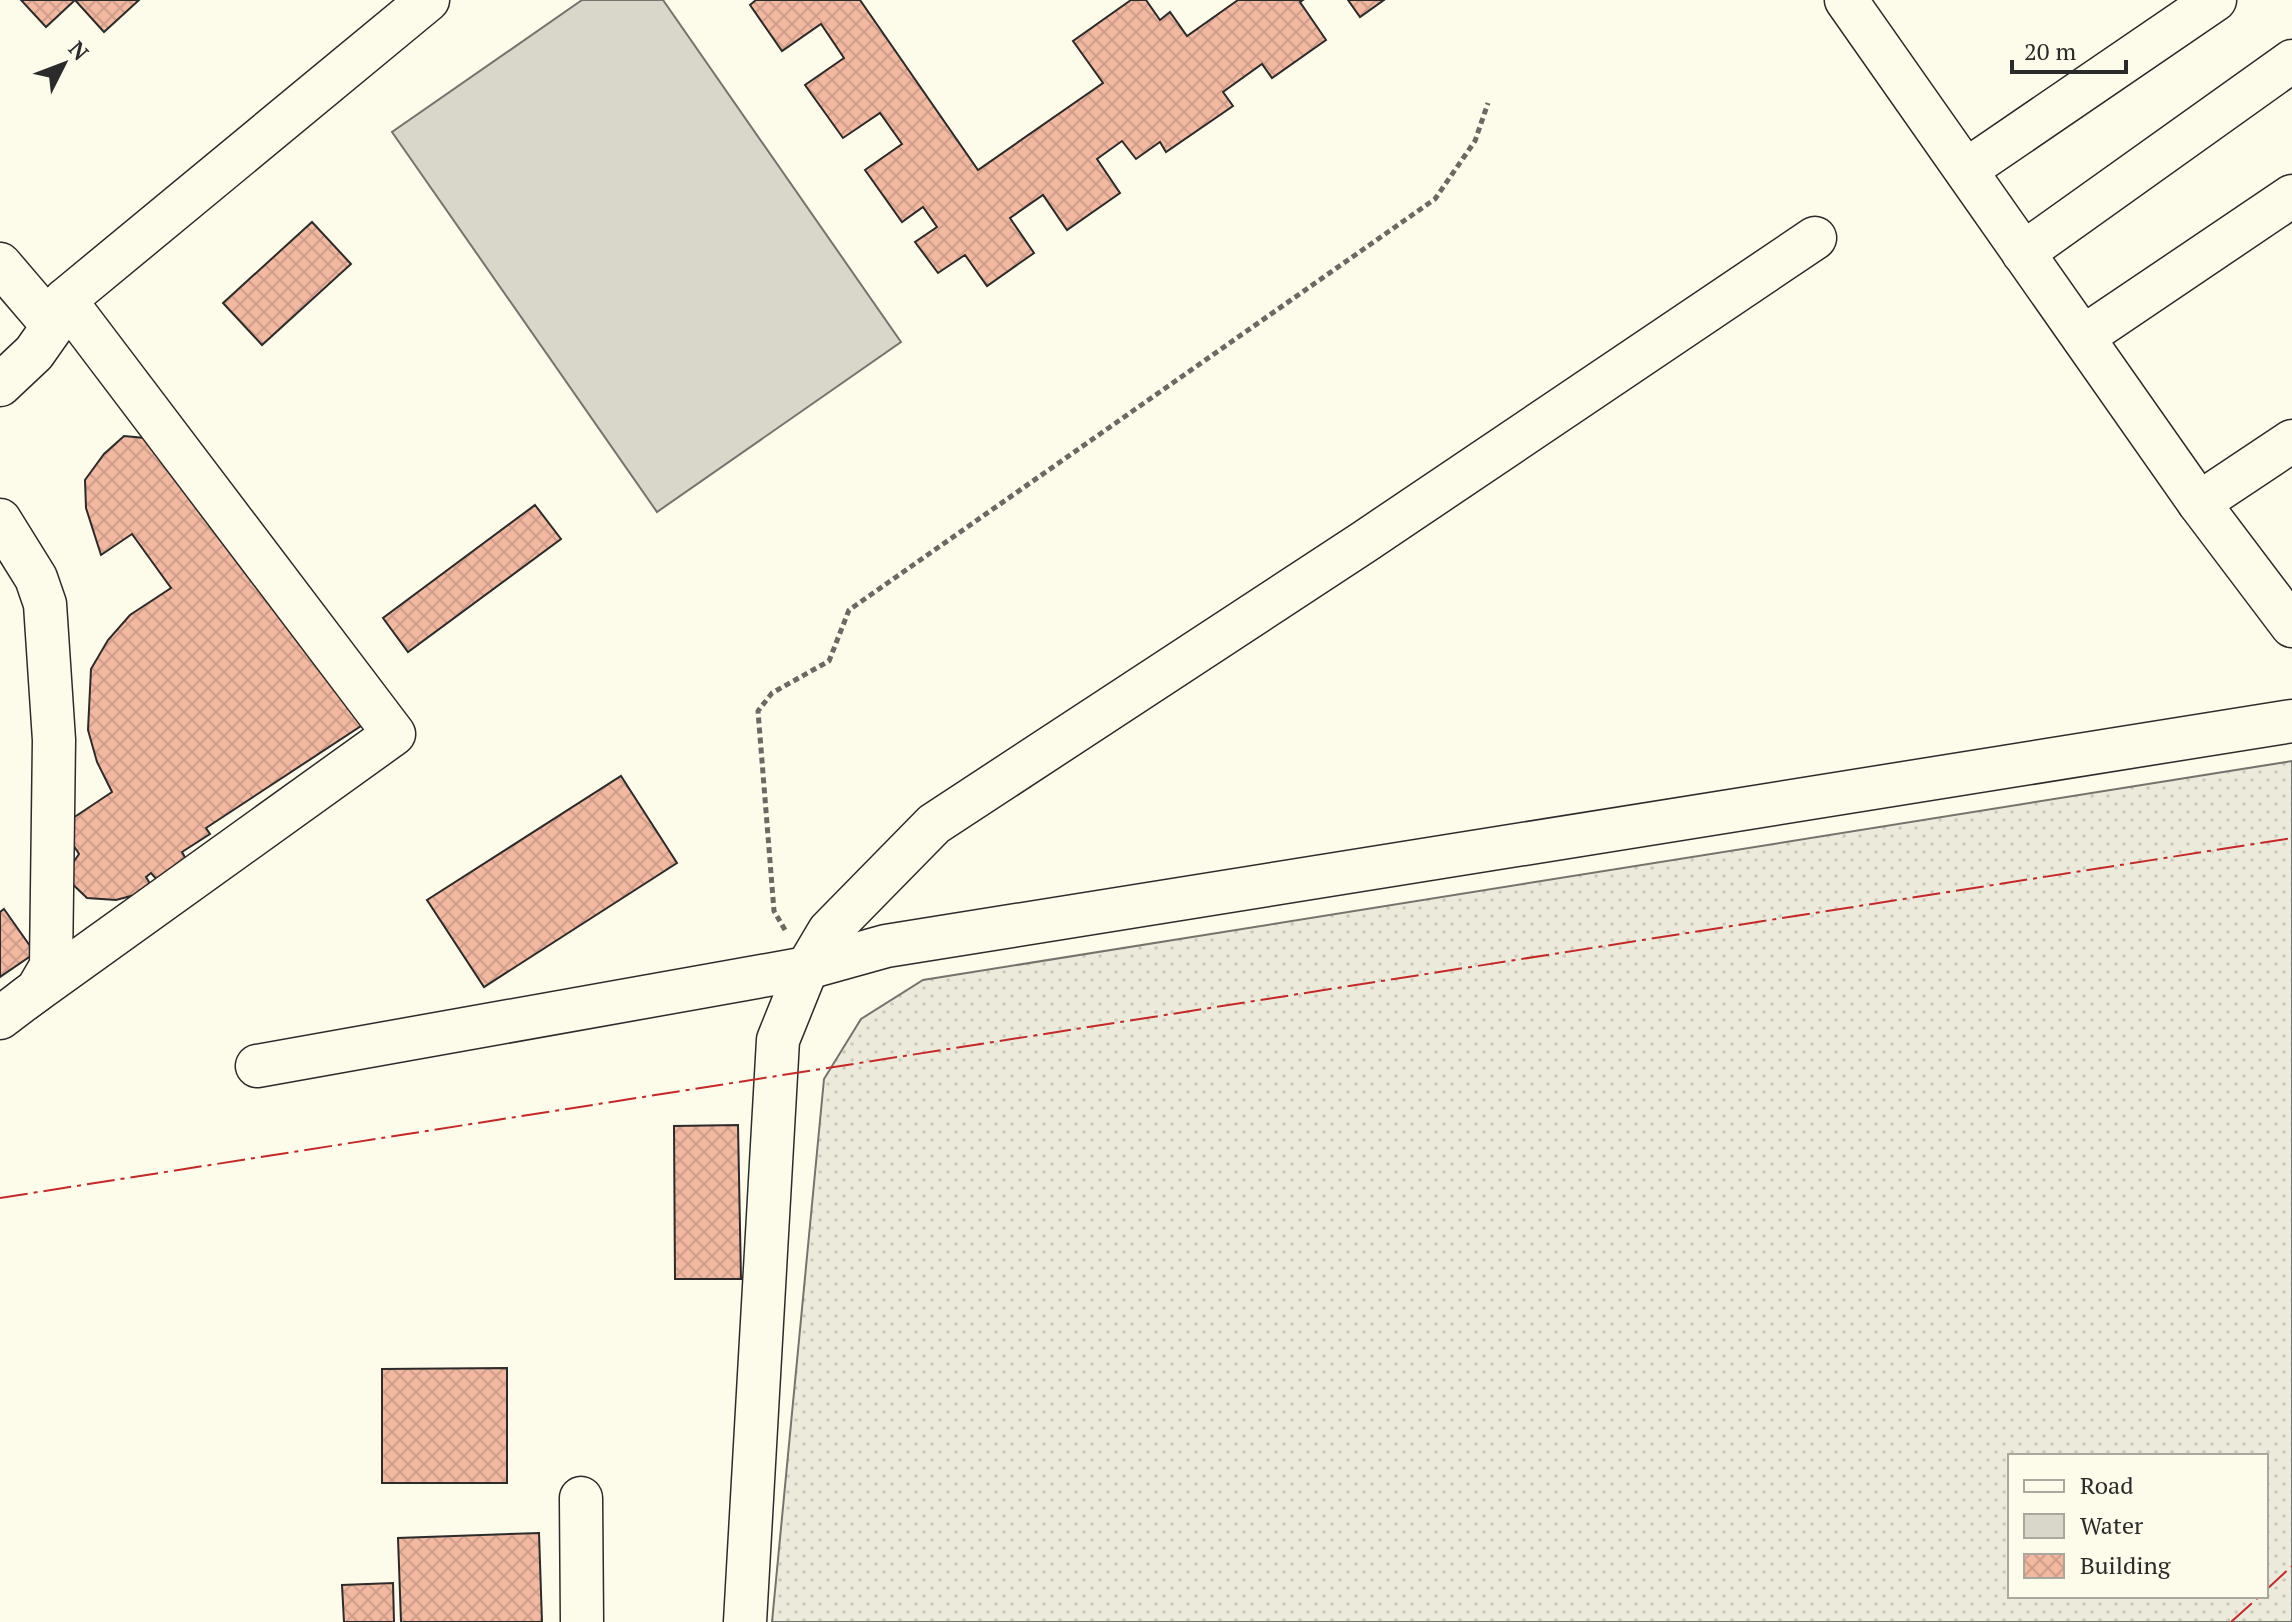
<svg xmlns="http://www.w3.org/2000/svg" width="2292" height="1622" viewBox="0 0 2292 1622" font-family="'PT Serif',serif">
  <defs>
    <pattern id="grass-dots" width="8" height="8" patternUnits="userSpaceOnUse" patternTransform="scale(2)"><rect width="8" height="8" fill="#ecebdb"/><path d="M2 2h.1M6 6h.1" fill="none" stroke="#cbcabc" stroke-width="1.8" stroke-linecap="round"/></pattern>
    <pattern id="building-cross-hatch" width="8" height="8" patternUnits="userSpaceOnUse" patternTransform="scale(2)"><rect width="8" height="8" fill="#f2b8a0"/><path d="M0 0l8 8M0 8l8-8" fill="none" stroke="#d09e8a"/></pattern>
  </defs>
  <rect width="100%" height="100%" fill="#fdfbea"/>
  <path fill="url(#grass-dots)" stroke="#74746e" stroke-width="2" fill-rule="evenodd" d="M 2292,761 L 2292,1622 L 772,1622 L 824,1079 L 861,1019 L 923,980 ZM 2010,1456 L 2266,1456 L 2266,1596 L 2010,1596 Z"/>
  <polygon fill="#d8d7c9" stroke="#74746e" stroke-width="2" points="582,0 663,0 901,342 657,512 392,132"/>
  <g fill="url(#building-cross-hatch)" stroke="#2b2b2b" stroke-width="2">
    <polygon points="21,0 139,0 104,32 75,0 46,27"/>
    <polygon points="756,0 860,0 978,170 1103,83 1073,41 1131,0 1146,0 1160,20 1170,12 1187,36 1238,0 1303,0 1300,2 1326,40 1272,78 1262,64 1223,92 1233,106 1166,152 1160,142 1136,159 1122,141 1097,159 1120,193 1067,230 1043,195 1010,218 1034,253 987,286 965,255 938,273 915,242 937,227 923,207 902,222 865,170 902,144 880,113 843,138 805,85 844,58 821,24 782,51 750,5"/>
    <polygon points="1348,0 1384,0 1360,17"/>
    <polygon points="312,222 351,264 262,345 223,303"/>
    <polygon points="124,436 145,438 364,724 206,828 210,834 182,852 187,861 159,882 151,873 146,877 152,887 146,892 116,900 87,898 64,876 79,854 61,826 112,792 97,762 88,730 91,669 108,640 130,615 171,588 132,534 101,555 86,508 85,480 104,454"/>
    <polygon points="535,505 561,539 408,652 383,618"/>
    <polygon points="621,776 677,863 484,987 427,900"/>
    <polygon points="4,909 35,953 0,977 0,912"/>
    <polygon points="738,1125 741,1279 675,1279 674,1126"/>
    <polygon points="507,1368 507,1483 382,1483 382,1369"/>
    <polygon points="539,1533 542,1622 401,1622 398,1538"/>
    <polygon points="393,1583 394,1622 344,1622 342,1585"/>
  </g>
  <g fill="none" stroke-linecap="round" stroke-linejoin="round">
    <defs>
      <g id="minor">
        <polyline points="1846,0 2199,503 2292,626"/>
        <polyline points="1966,170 2215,0"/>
        <polyline points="2023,253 2292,61"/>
        <polyline points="0,264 53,326 34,353 0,385"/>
        <polyline points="53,325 65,300 428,0"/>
        <polyline points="2083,337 2292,196"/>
        <polyline points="2199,503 2292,441"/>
        <polyline points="0,520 36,578 45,604 54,740 51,966 37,990 0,1018"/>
        <polyline points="25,999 394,734 65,300"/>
        <polyline points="257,1066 807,968 886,946 2292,721"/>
        <polyline points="581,1498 582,1622"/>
        <polyline points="745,1622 778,1040 807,968 829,931 934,824 1364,542 1815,238"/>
      </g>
    </defs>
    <use href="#minor" stroke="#2b2b2b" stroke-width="45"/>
    <polyline stroke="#6a6964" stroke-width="5" stroke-dasharray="6 4" stroke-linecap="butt" points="785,930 774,911 758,711 772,693 829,661 849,610 1435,199 1475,141 1488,103"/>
    <use href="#minor" stroke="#fdfbea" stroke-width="42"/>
    <g stroke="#c62828" stroke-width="2" stroke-dasharray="28 6 4 6" stroke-linecap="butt">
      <polyline points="0,1198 2292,838"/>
      <polyline points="2266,1590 2292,1566"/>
      <polyline points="2231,1622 2260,1596"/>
    </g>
  </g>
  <rect x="2008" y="1454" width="260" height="144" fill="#fdfbea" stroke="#a9a89e" stroke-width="2"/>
  <rect x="2024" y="1480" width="40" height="12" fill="#fdfbea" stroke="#a9a89e" stroke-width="2"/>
  <text x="2080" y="1494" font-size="24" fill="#2b2b2b">Road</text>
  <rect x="2024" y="1514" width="40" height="24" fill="#d8d7c9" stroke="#a9a89e" stroke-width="2"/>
  <text x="2080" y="1534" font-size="24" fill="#2b2b2b">Water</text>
  <rect x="2024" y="1554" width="40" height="24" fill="url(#building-cross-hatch)" stroke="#a9a89e" stroke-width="2"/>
  <text x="2080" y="1574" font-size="24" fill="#2b2b2b">Building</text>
  <g transform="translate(64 64) rotate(48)" stroke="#fdfbea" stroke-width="6" paint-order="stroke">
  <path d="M0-6L14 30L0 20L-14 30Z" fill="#2b2b2b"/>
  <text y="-12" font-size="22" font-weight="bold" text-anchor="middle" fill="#2b2b2b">N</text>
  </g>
  <path d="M2012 60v12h114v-12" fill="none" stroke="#2b2b2b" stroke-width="4"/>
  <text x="2024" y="60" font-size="24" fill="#2b2b2b" stroke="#fdfbea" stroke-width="6" paint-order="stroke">20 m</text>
</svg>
